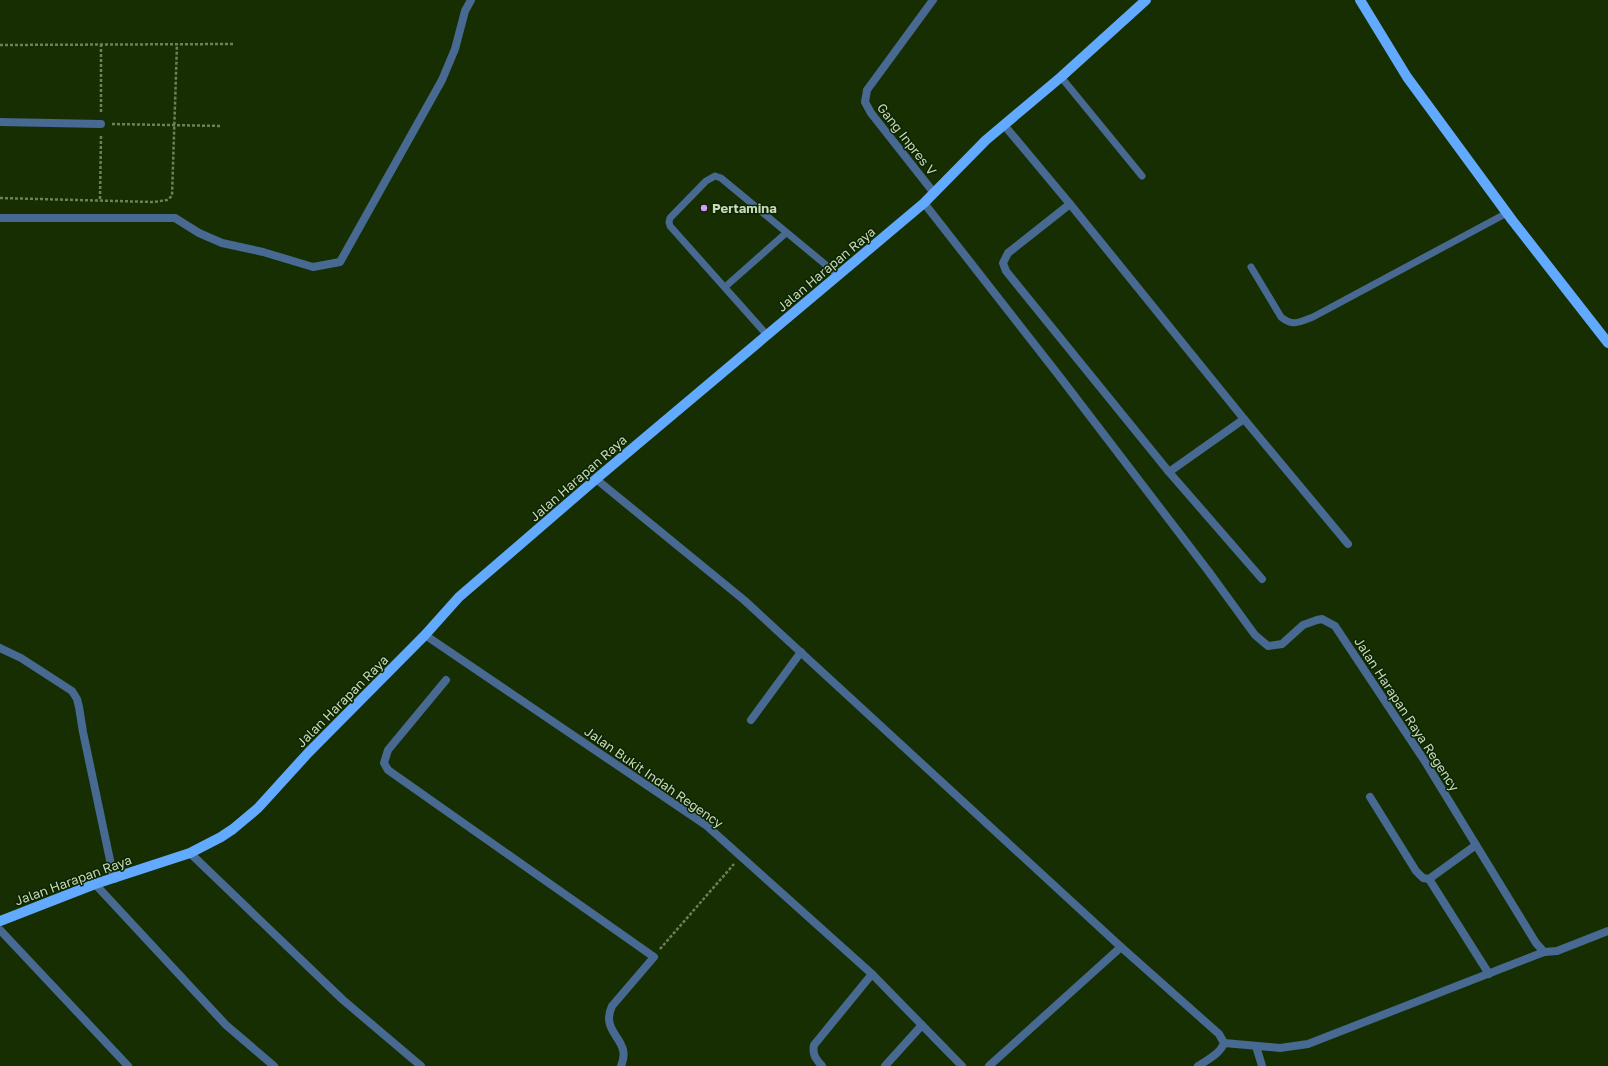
<svg xmlns="http://www.w3.org/2000/svg" width="1608" height="1066" viewBox="0 0 1608 1066" font-family="'Golos Text',sans-serif">
  <rect width="100%" height="100%" fill="#172e03"/>
  <g fill="none" stroke-linecap="round" stroke-linejoin="round">
    <g stroke="#6b805b" stroke-width="2.5" stroke-dasharray="3 2" stroke-linecap="butt">
      <polyline points="101,44 101,114"/>
      <polyline points="0,45 234,44"/>
      <polyline points="112,124 222,126"/>
      <polyline points="0,198 154,202 167,200 172,196 177,44"/>
      <polyline points="100,199 101,135"/>
      <polyline points="660,949 734,864"/>
    </g>
    <g stroke="#476992" stroke-width="7">
      <polyline points="1061,77 1142,176"/>
      <path d="M 1251,267 L 1281,317 C 1293,327 1300,322 1313,317 L 1507,213"/>
      <polyline points="725,287 786,233"/>
      <polyline points="767,335 670,226 669,222 670,218 706,181 715,176 721,178 838,275"/>
    </g>
    <g stroke="#476992" stroke-width="8">
      <polyline points="933,0 867,90 865,102 871,113 934,193"/>
      <polyline points="0,122 101,124"/>
      <polyline points="1004,125 1070,204 1244,419 1348,544"/>
      <polyline points="924,203 1060,377 1209,572 1255,635 1268,646 1282,644 1303,625 1317,620 1322,619 1335,626 1424,760 1536,943 1544,952"/>
      <polyline points="1070,204 1008,253 1003,263 1006,271 1169,472 1262,579"/>
      <polyline points="0,218 175,218 199,233 222,243 263,252 313,267 340,262 442,80 455,49 465,11 471,0"/>
      <polyline points="1169,472 1244,419"/>
      <path d="M 596,479 L 744,600 L 1121,947 L 1219,1034 L 1224,1043 C 1220,1054 1207,1060 1198,1066"/>
      <polyline points="425,635 707,826 872,974 962,1066"/>
      <polyline points="0,648 21,658 72,691 77,699 79,707 83,732 114,879"/>
      <path d="M 446,680 L 388,750 L 384,763 L 388,770 L 654,957 L 612,1006 C 599,1034 633,1039 621,1066"/>
      <polyline points="751,720 801,652"/>
      <polyline points="1370,797 1416,871 1423,878 1429,879 1476,845"/>
      <polyline points="190,853 343,1000 421,1066"/>
      <polyline points="1429,879 1489,974"/>
      <polyline points="95,884 226,1025 274,1066"/>
      <polyline points="0,930 128,1066"/>
      <polyline points="1224,1043 1280,1048 1308,1044 1544,952 1557,951 1608,931"/>
      <polyline points="1256,1046 1262,1066"/>
      <path d="M 822,1066 C 816,1059 812,1055 814,1045 L 872,974"/>
      <polyline points="885,1066 922,1025"/>
      <polyline points="989,1066 1121,947"/>
    </g>
    <g stroke="#62aaff" stroke-width="10">
      <polyline points="1360,0 1407,77 1512,220 1608,343"/>
      <polyline points="0,921 95,884 190,853 221,837 233,829 258,808 308,753 425,635 459,597 596,479 924,203 986,140 1061,77 1146,0"/>
    </g>
  </g>
  <circle fill="#d89af8" stroke="#0d2400" stroke-width="1.5" cx="704" cy="208" r="4"/>
  <g text-anchor="middle" dominant-baseline="central" stroke-width="3" stroke-linejoin="round" paint-order="stroke">
    <g font-size="13" fill="#c6d9bb" stroke="#0d2400">
      <text transform="translate(907 139) rotate(52)">Gang Inpres V</text>
      <text transform="translate(826 269) rotate(-40)">Jalan Harapan Raya</text>
      <text transform="translate(578 478) rotate(-41)">Jalan Harapan Raya</text>
      <text transform="translate(342 701) rotate(-45)">Jalan Harapan Raya</text>
      <text transform="translate(1407 714) rotate(57)">Jalan Harapan Raya Regency</text>
      <text transform="translate(654 777) rotate(35)">Jalan Bukit Indah Regency</text>
      <text transform="translate(73 880) rotate(-20)">Jalan Harapan Raya</text>
    </g>
    <g font-size="13" font-weight="bold" fill="#c6d9bb" stroke="#0d2400" text-anchor="start">
      <text x="712" y="208">Pertamina</text>
    </g>
  </g>
</svg>
